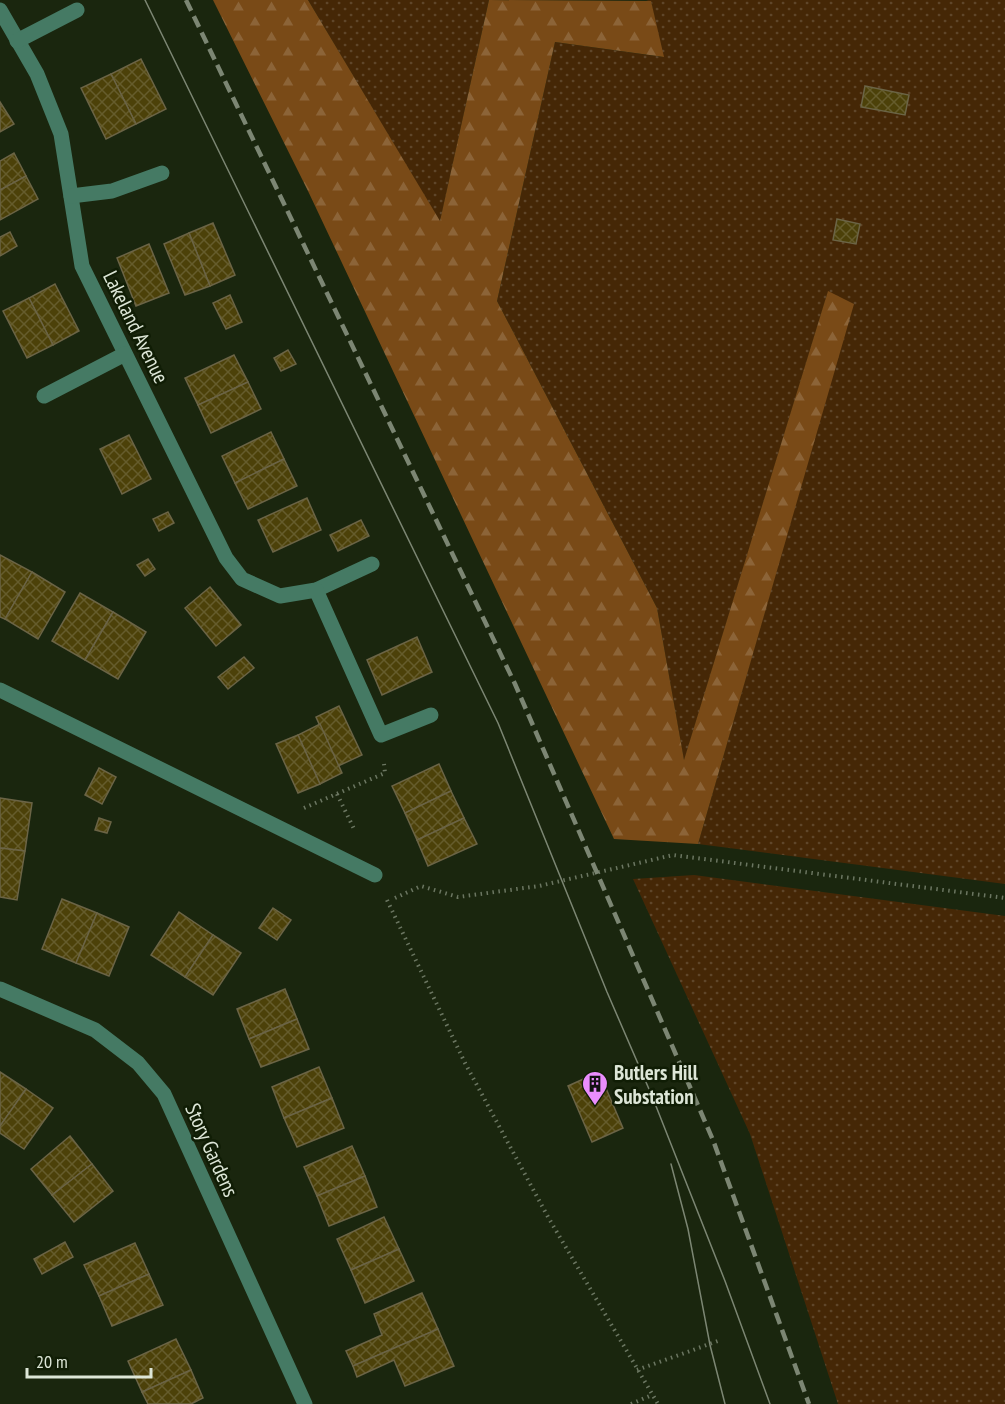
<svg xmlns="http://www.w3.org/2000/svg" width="1005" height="1404" viewBox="0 0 1005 1404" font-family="'PT Sans Narrow',sans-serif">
  <defs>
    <pattern id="grass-dots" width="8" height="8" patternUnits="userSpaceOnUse" patternTransform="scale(1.5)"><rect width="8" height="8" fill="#452706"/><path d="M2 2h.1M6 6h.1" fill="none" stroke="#5f462a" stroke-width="1.8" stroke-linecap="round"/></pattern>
    <pattern id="forest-firs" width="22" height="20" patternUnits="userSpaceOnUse" patternTransform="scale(1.5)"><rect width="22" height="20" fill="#794a17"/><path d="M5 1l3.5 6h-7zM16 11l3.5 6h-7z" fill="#8c6438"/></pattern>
    <pattern id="building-cross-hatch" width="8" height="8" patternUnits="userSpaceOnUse" patternTransform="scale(1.5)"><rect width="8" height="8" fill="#4c4109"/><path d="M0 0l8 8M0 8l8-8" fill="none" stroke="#655c2c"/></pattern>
  </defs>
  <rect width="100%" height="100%" fill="#1a260e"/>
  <g fill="url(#grass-dots)" fill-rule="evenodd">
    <polygon points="308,0 489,0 440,222"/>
    <path d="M 646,0 L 1005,0 L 1005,884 L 698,844 L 853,304 L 828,292 L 684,761 L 657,608 L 497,301 L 555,42 L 663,57 L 651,2 ZM 865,86 L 908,95 L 905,115 L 861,107 Z"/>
    <polygon points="694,875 1005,916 1005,1404 838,1404 750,1134 633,879"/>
  </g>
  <polygon fill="url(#forest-firs)" points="213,0 308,0 440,221 489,0 651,1 664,57 555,42 497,301 657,608 684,760 828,291 854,304 698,844 614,839 308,191"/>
  <g fill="url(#building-cross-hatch)" stroke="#6b6446" stroke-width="1.5">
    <polygon points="141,59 166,109 136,124 111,74"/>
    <polygon points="111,74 136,124 106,139 81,88"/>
    <polygon points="865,86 909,95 905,115 861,107"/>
    <polygon points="0,102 14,124 0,132"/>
    <polygon points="14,153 26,176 0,190 0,161"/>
    <polygon points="26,176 38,199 0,220 0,190"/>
    <polygon points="837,219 860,224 856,244 833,240"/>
    <polygon points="213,223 235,275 210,286 189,233"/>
    <polygon points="10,232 17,246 0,256 0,237"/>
    <polygon points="189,233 210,286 185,295 164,244"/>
    <polygon points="149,244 169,293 136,306 117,258"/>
    <polygon points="55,284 79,331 53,345 29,298"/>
    <polygon points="230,295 242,322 226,329 213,303"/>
    <polygon points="29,298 53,345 27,358 3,311"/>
    <polygon points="288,350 296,364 281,371 274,358"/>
    <polygon points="234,355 248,382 198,405 185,378"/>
    <polygon points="248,382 261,409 211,433 198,405"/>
    <polygon points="271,432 284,459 235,483 222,456"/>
    <polygon points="129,435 151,479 122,494 100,449"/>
    <polygon points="284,459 297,486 248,509 235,483"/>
    <polygon points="307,498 321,530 273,552 258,520"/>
    <polygon points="168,512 174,523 159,531 153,519"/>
    <polygon points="361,520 369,536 338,551 330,535"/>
    <polygon points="0,555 32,572 5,619 0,617"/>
    <polygon points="148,559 155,569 145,576 137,565"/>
    <polygon points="32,572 65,592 38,639 5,619"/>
    <polygon points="210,587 241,625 216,646 185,608"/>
    <polygon points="80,593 113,612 85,660 52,641"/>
    <polygon points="113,612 146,632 118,679 85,660"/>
    <polygon points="417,637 432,672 382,695 367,660"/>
    <polygon points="244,657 254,668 228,689 218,677"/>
    <polygon points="339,706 362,755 338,766 316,717"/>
    <polygon points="320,724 342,773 320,784 298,735"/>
    <polygon points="298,735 320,784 298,793 276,744"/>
    <polygon points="439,764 451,791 405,813 392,786"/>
    <polygon points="99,768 116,777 102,804 85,795"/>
    <polygon points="451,791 464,818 417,840 405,813"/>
    <polygon points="0,798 32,803 25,851 0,848"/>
    <polygon points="99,818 111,822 107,833 95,830"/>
    <polygon points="464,818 477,844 428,866 417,840"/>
    <polygon points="0,848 25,851 17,900 0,897"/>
    <polygon points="62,899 97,913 76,963 42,949"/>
    <polygon points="273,908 291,920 277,940 259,928"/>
    <polygon points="179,912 213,935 185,977 151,955"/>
    <polygon points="97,913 129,927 109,976 76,963"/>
    <polygon points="213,935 241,953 213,995 185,977"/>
    <polygon points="285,989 297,1019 249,1039 237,1009"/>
    <polygon points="297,1019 309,1049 261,1067 249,1039"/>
    <polygon points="319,1067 332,1098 284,1118 272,1087"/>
    <polygon points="0,1072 26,1089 0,1126"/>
    <polygon points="599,1072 623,1128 592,1142 568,1086"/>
    <polygon points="26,1089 53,1108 24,1149 0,1133 0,1126"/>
    <polygon points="332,1098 344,1128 297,1147 284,1118"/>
    <polygon points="70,1136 92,1164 52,1195 31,1169"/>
    <polygon points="352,1146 365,1176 317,1196 304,1167"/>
    <polygon points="92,1164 113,1191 74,1222 52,1195"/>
    <polygon points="365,1176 377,1207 329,1226 317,1196"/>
    <polygon points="384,1217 399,1249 351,1270 337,1239"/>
    <polygon points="65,1242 73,1257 42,1274 34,1259"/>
    <polygon points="135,1243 149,1274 99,1296 84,1265"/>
    <polygon points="399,1249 414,1281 365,1303 351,1270"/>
    <polygon points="149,1274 163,1305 112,1326 99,1296"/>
    <polygon points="422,1293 438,1329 353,1366 346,1351 382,1335 374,1314"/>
    <polygon points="438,1329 454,1366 405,1386 394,1360 357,1377 353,1366"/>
    <polygon points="176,1339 191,1370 142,1392 128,1361"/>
    <polygon points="191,1370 203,1398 191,1404 148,1404 142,1392"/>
  </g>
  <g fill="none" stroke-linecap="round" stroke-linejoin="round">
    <g stroke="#6b7661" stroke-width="4" stroke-dasharray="1.5 4.5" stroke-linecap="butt">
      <polyline points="337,794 355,831"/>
      <polyline points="304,808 385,773 384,764"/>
      <polyline points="395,898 421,886 458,897 539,886 673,855 1005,898"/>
      <polyline points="387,900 465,1063 548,1217 658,1404"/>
      <polyline points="637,1370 718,1341"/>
      <polyline points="631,1404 652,1395"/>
    </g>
    <g stroke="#457a64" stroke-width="15">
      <polyline points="0,10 37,74 61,134 82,266 226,558 242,579 280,596 316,590 372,564"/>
      <polyline points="17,41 77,10"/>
      <polyline points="71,196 112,191 162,173"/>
      <polyline points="44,396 125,354"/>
      <polyline points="316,590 381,735 431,715"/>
      <polyline points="0,690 375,875"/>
      <polyline points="0,989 95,1030 138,1063 164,1094 305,1404"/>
    </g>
    <g stroke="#7c8673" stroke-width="1.5">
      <polyline points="145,0 498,723 607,992 652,1096 725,1281 770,1404"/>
      <polyline points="671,1164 688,1229 710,1345 725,1404"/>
    </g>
    <polyline stroke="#7c8673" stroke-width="4.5" stroke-dasharray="12 6" stroke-linecap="butt" points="186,0 515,684 713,1140 809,1404"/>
  </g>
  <defs>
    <symbol id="building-pin" viewBox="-11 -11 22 30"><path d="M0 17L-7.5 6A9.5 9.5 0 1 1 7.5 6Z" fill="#ea8dfd" stroke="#101d05"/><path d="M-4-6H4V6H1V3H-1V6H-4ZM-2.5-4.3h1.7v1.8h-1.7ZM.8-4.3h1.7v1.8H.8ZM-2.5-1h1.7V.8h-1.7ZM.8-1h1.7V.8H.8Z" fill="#111"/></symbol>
  </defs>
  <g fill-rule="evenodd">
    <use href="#building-pin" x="580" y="1069" width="30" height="40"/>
  </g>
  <g text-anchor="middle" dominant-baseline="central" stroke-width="5" stroke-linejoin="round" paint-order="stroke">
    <g font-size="21" fill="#dde6d7" stroke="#101d05">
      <text transform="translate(136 327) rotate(64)">Lakeland Avenue</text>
      <text transform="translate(212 1150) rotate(66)">Story Gardens</text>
    </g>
    <g font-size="21" font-weight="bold" fill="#dde6d7" stroke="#101d05" text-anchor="start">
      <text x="614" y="1072">Butlers Hill<tspan x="614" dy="24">Substation</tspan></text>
    </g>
  </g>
  <path d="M27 1368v9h124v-9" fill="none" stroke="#dde6d7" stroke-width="3"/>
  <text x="36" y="1368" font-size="18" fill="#dde6d7" stroke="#101d05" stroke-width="4.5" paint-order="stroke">20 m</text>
</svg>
